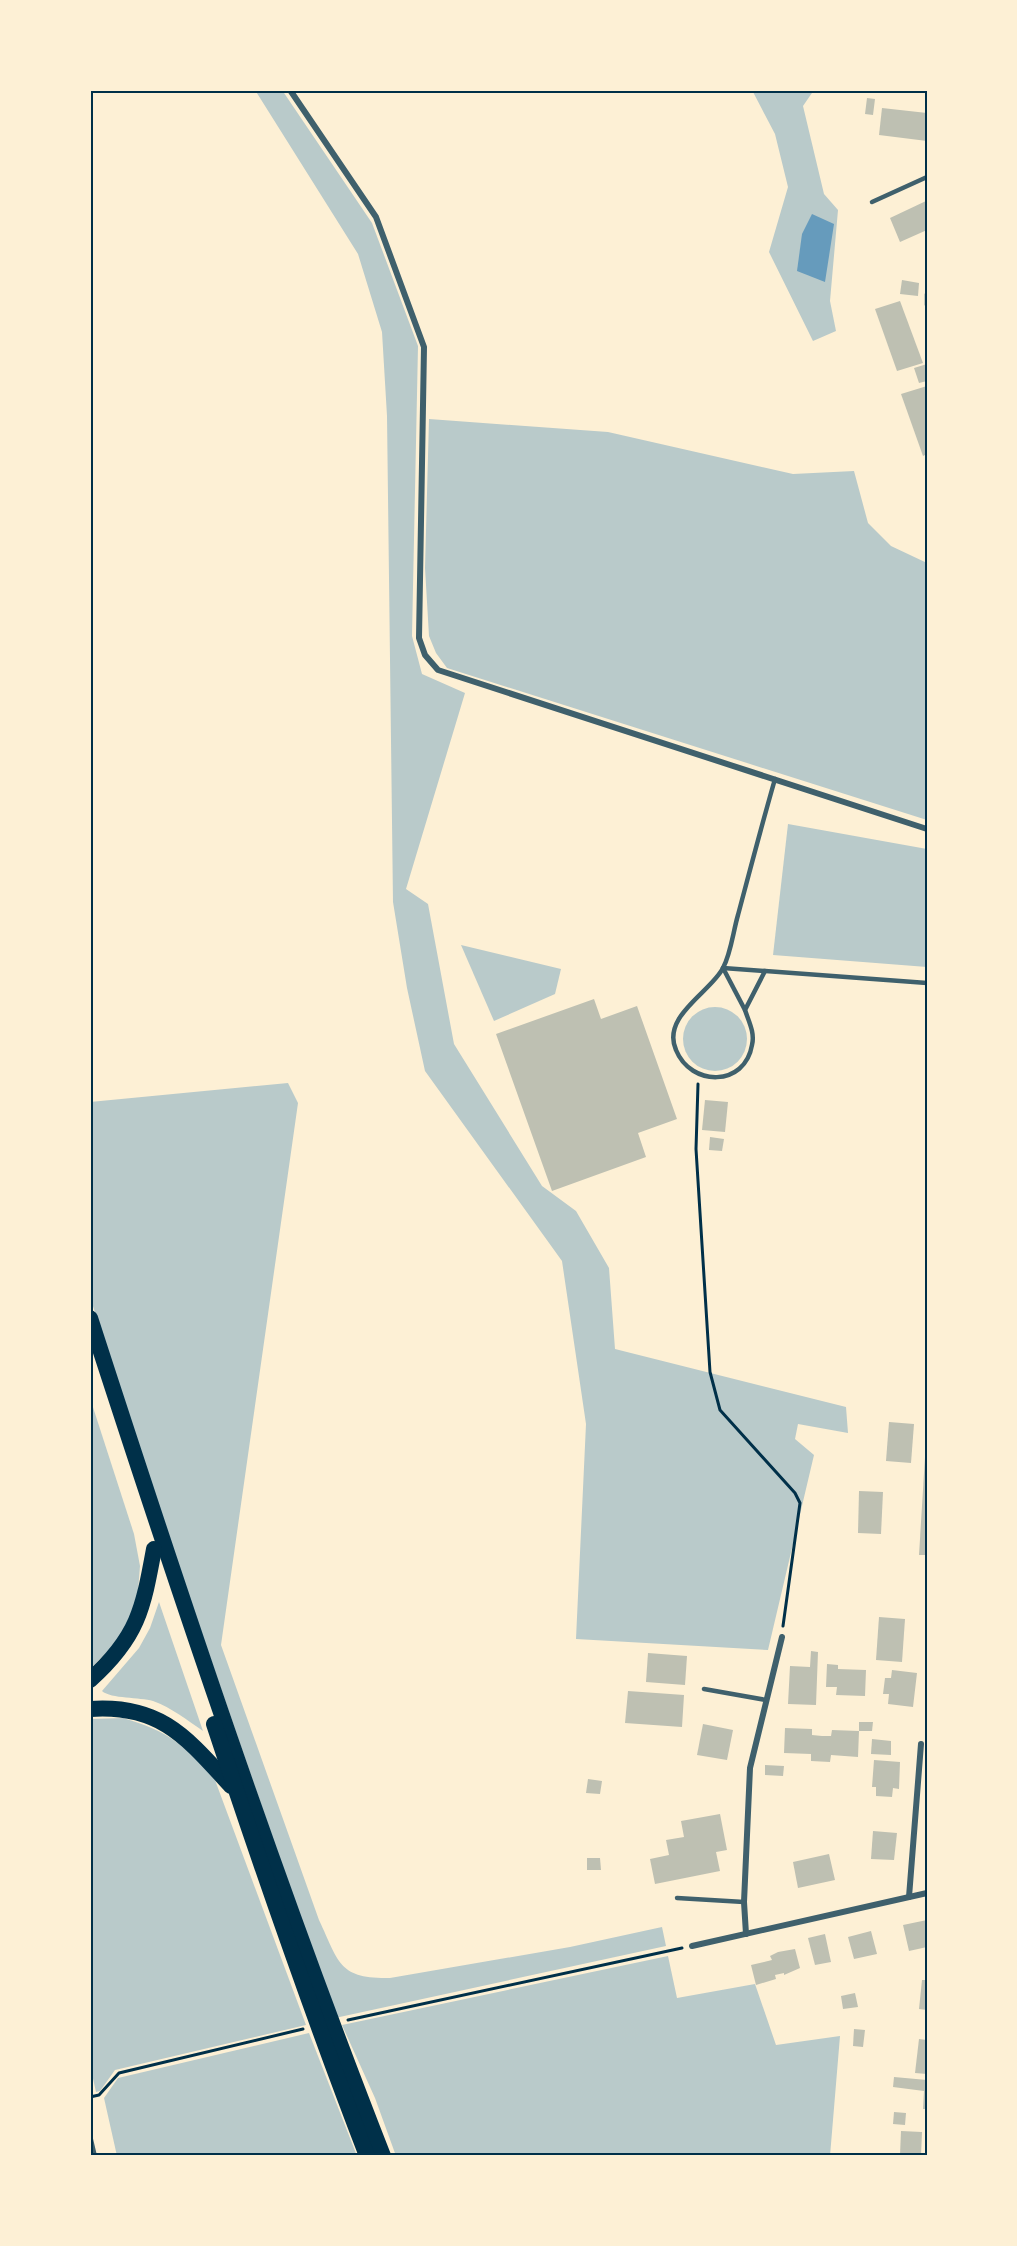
<svg xmlns="http://www.w3.org/2000/svg" width="1017" height="2246" viewBox="0 0 1017 2246" font-family="Karla,sans-serif">
  <rect width="100%" height="100%" fill="#fdf0d5"/>
  <g fill="#b9caca">
    <polygon points="255,90 282,90 372,223 418,346 412,636 422,674 465,693 406,889 428,904 454,1044 542,1186 576,1211 609,1268 615,1349 846,1407 848,1433 798,1424 795,1439 814,1455 768,1650 576,1639 586,1424 562,1261 425,1071 407,988 393,902 387,416 382,332 358,254"/>
    <polygon points="752,90 814,90 803,106 824,194 838,210 830,301 836,331 813,341 769,252 788,187 775,134"/>
    <polygon points="429,419 608,432 793,474 854,471 868,523 891,546 927,563 927,820 447,668 436,653 429,636 425,568"/>
    <polygon points="788,824 927,849 927,967 773,955"/>
    <polygon points="461,945 561,969 555,994 494,1021"/>
    <circle cx="715" cy="1039" r="32"/>
    <path d="M 288,1083 L 298,1103 L 221,1645 L 319,1920 C 339,1962 338,1979 390,1978 L 570,1947 L 662,1927 L 666,1946 L 335,2018 L 162,1518 L 90,1297 L 90,1102 Z"/>
    <polygon points="90,1398 134,1534 140,1566 138,1591 130,1618 116,1643 90,1669"/>
    <path d="M 159,1602 L 203,1731 C 187,1720 172,1708 153,1701 C 140,1697 111,1699 102,1691 L 139,1648 L 150,1628 Z"/>
    <path d="M 123,1718 C 168,1731 185,1745 215,1780 L 306,2025 L 115,2070 L 100,2091 L 96,2092 L 90,2065 L 90,1719 Z"/>
    <polygon points="668,1956 677,1998 755,1984 776,2045 840,2036 830,2156 396,2156 375,2098 342,2025"/>
    <polygon points="309,2033 357,2156 117,2156 104,2098 118,2078"/>
  </g>
  <polygon fill="#669bbc" points="812,214 834,224 825,282 797,271 802,234"/>
  <g fill="#bec0b2">
    <polygon points="867,98 875,99 873,115 865,114"/>
    <polygon points="882,108 927,113 927,141 879,135"/>
    <polygon points="926,201 927,230 900,242 890,218"/>
    <polygon points="902,280 919,283 918,296 900,294"/>
    <polygon points="900,301 923,363 897,371 875,309"/>
    <polygon points="927,364 927,381 919,383 914,368"/>
    <polygon points="927,386 927,454 923,456 901,394"/>
    <polygon points="594,999 601,1019 637,1006 677,1119 638,1133 646,1157 552,1191 496,1034"/>
    <polygon points="705,1100 728,1102 725,1132 702,1130"/>
    <polygon points="710,1137 724,1139 722,1151 709,1150"/>
    <polygon points="889,1422 914,1424 911,1463 886,1461"/>
    <polygon points="925,1457 927,1457 927,1555 919,1555"/>
    <polygon points="859,1491 883,1492 881,1534 858,1533"/>
    <polygon points="879,1617 905,1619 902,1662 876,1660"/>
    <polygon points="811,1651 818,1652 816,1705 788,1704 790,1666 810,1667"/>
    <polygon points="648,1653 687,1656 685,1685 646,1682"/>
    <polygon points="827,1664 838,1665 838,1669 866,1670 865,1696 836,1695 837,1687 826,1687"/>
    <polygon points="892,1670 917,1673 913,1707 888,1704 889,1694 883,1694 885,1678 891,1678"/>
    <polygon points="628,1691 684,1695 682,1727 625,1723"/>
    <polygon points="859,1722 873,1722 872,1731 859,1731"/>
    <polygon points="703,1724 733,1730 727,1760 697,1755"/>
    <polygon points="785,1728 812,1729 812,1735 822,1736 831,1736 832,1730 859,1731 858,1757 831,1755 830,1762 811,1761 811,1754 784,1753"/>
    <polygon points="872,1739 891,1741 891,1755 871,1754"/>
    <polygon points="874,1760 900,1762 899,1789 893,1788 892,1797 876,1796 876,1787 872,1787"/>
    <polygon points="765,1765 784,1766 783,1776 765,1775"/>
    <polygon points="588,1779 602,1781 600,1794 586,1793"/>
    <polygon points="720,1814 727,1850 716,1852 720,1871 655,1884 650,1859 669,1855 666,1840 684,1837 681,1821"/>
    <polygon points="873,1831 897,1833 894,1860 871,1859"/>
    <polygon points="829,1854 835,1880 798,1888 793,1862"/>
    <polygon points="587,1858 600,1858 601,1870 587,1870"/>
    <polygon points="927,1920 927,1947 909,1951 903,1925"/>
    <polygon points="871,1931 877,1954 854,1959 848,1937"/>
    <polygon points="825,1934 831,1962 815,1965 808,1938"/>
    <polygon points="795,1949 800,1968 784,1975 784,1973 775,1975 776,1979 756,1985 751,1965 772,1960 770,1956 778,1952"/>
    <polygon points="922,1980 927,1980 927,2010 919,2009"/>
    <polygon points="855,1993 858,2007 843,2009 841,1996"/>
    <polygon points="854,2029 865,2030 863,2047 853,2046"/>
    <polygon points="919,2039 927,2040 927,2074 915,2073"/>
    <polygon points="894,2077 927,2080 927,2109 923,2109 924,2091 893,2087"/>
    <polygon points="894,2112 906,2113 905,2125 893,2124"/>
    <polygon points="901,2131 922,2132 921,2156 900,2155"/>
  </g>
  <g fill="none" stroke-linecap="round" stroke-linejoin="round">
    <g stroke="#003049" stroke-width="3">
      <polyline points="698,1084 696,1149 710,1372 720,1410 795,1493 800,1503 783,1626"/>
      <polyline points="348,2020 682,1948"/>
      <polyline points="90,2097 99,2095 119,2073 303,2029"/>
    </g>
    <g stroke="#3f606c" stroke-width="4.5">
      <polyline points="872,202 927,177"/>
      <polyline points="927,294 927,305"/>
      <polyline points="723,968 927,983"/>
      <polyline points="723,968 745,1010"/>
      <path d="M 765,971 L 745,1010 C 749,1022 755,1033 752,1045 C 745,1087 691,1087 676,1050 C 661,1016 711,992 723,968 C 731,953 733,932 738,915 C 750,870 762,824 775,779"/>
      <polyline points="704,1689 766,1700"/>
      <polyline points="677,1898 744,1902"/>
    </g>
    <g stroke="#3f606c" stroke-width="6">
      <polyline points="290,90 376,217 424,347 419,638 425,655 438,670 927,829"/>
      <polyline points="909,1897 921,1744"/>
      <polyline points="746,1934 744,1902 750,1768 782,1637"/>
      <polyline points="692,1946 927,1893"/>
      <polyline points="90,2139 94,2156"/>
    </g>
    <g stroke="#003049" stroke-width="16">
      <path d="M 90,1318 C 181,1599 275,1880 383,2156"/>
      <path d="M 90,1680 C 138,1637 143,1609 154,1549"/>
      <path d="M 90,1709 C 161,1704 187,1738 231,1786"/>
      <path d="M 214,1724 C 262,1869 312,2013 367,2156"/>
    </g>
  </g>
  <rect width="1017" height="2246" fill="none" stroke="#fdf0d5" stroke-width="183"/>
  <rect x="92" y="92" width="834" height="2062" fill="none" stroke="#003049" stroke-width="2"/>
</svg>
